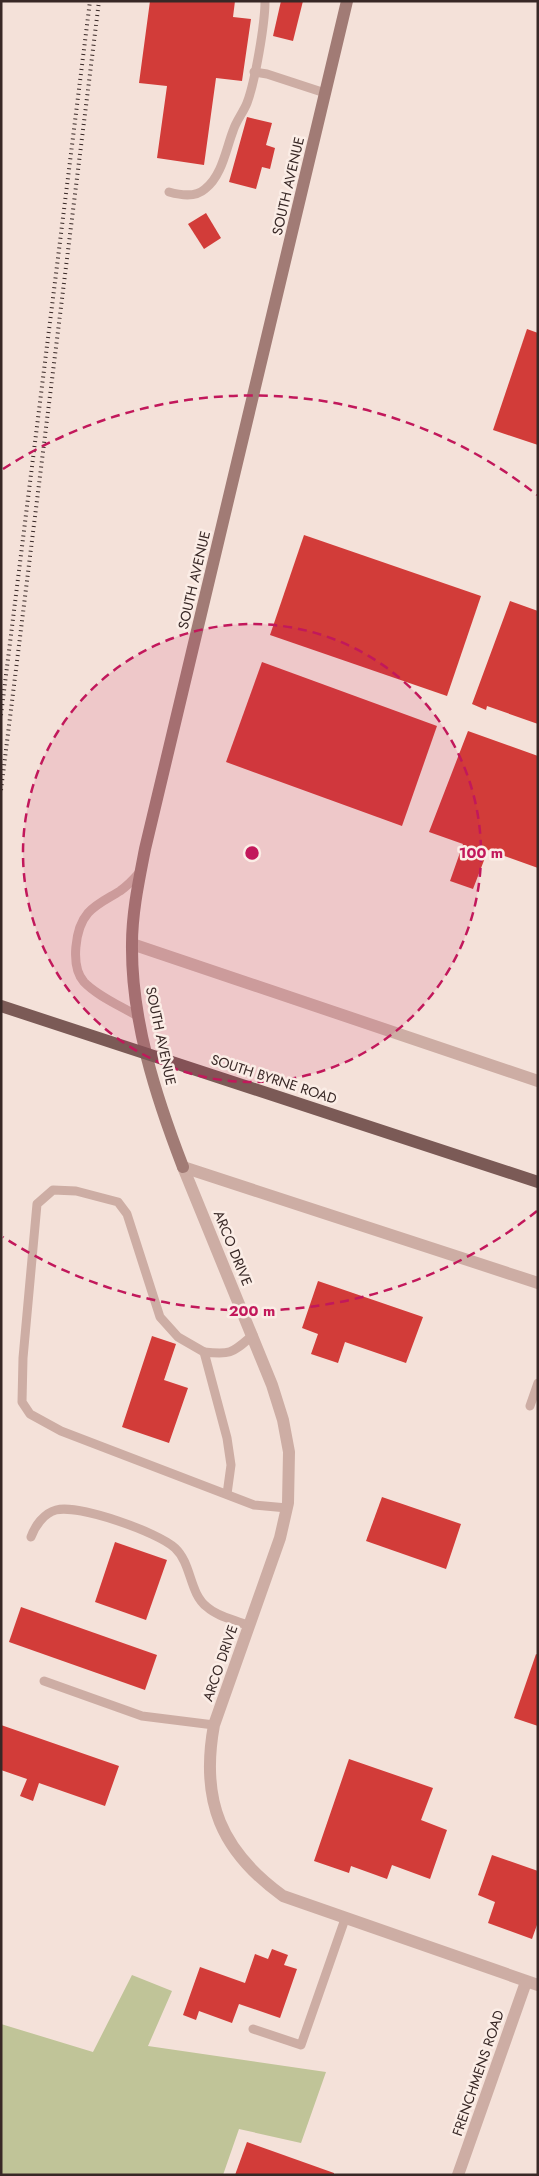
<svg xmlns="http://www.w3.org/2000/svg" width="539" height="2176" viewBox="0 0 539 2176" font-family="Jost,sans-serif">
  <rect width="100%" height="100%" fill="#f4e1d9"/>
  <polygon fill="#c0c498" points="132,1975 172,1991 148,2046 326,2072 301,2143 239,2129 223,2175 1,2175 1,2024 93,2052"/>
  <g fill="#d23c39">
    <polygon points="150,1 235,1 233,17 251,19 242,81 216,78 204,165 157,158 167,86 139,83"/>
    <polygon points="281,1 303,1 293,41 273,36"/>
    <polygon points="247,117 272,123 266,145 275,148 270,169 262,167 256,189 229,182"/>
    <polygon points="206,213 221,238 204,249 188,224"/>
    <polygon points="527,329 538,333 538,445 493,430"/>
    <polygon points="304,535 481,596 447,696 270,635"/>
    <polygon points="510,601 538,611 538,724 487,706 486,710 472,704"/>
    <polygon points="262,662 437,726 402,826 226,762"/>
    <polygon points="468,731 538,756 538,868 488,850 473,889 450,881 463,844 429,832"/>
    <polygon points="318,1281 423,1317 406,1363 345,1342 338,1363 311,1354 318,1334 302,1328"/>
    <polygon points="152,1336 176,1344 164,1380 188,1388 169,1443 122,1427"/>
    <polygon points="382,1497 461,1524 446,1569 366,1541"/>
    <polygon points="115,1542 167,1560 146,1620 95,1602"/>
    <polygon points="21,1607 157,1655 145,1690 9,1642"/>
    <polygon points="536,1654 538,1655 538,1726 514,1718"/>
    <polygon points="1,1725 119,1766 105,1806 39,1783 33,1801 20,1796 27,1779 1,1770"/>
    <polygon points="349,1759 433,1788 421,1820 447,1830 430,1879 392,1865 387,1879 351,1866 349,1873 314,1861"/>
    <polygon points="492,1855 538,1871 538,1922 532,1939 488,1923 495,1902 478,1895"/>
    <polygon points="272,1949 288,1955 284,1965 297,1969 280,2018 239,2004 232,2023 199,2011 196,2020 183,2015 200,1967 245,1983 255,1954 268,1959"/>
    <polygon points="247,2142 334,2173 334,2175 235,2175"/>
  </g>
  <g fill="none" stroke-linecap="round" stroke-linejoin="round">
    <g stroke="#cdada4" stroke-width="9">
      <polyline points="254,72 267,74 325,93"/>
      <path d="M 169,192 C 180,195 195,198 205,189 C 222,176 226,149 233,131 C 236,121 243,113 247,103 C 255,82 265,24 265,1"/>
      <path d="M 139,1017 C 123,1007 97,996 84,982 C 70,966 75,928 88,913 C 97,903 109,898 120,891 C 127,886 133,880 139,873"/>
      <polyline points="204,1352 178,1337 160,1317 127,1214 118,1202 76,1191 53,1190 37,1204 23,1358 22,1402 30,1414 61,1431 254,1505 287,1508"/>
      <polyline points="530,1406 538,1383"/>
      <path d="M 227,1494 L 231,1465 L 227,1438 L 204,1352 C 232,1355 232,1353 253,1335"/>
      <path d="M 31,1537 C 35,1526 44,1513 56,1510 C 78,1504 158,1532 175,1548 C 192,1564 189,1593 207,1607 C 218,1617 236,1620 249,1626"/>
      <polyline points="44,1681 142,1716 214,1725"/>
      <polyline points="253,2029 301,2045 345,1919"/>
    </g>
    <g stroke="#cdada4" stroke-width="12">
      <polyline points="132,944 538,1081"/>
      <path d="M 183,1167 L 272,1385 L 283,1420 L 289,1452 L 288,1503 L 280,1538 L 214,1725 C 200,1801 221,1851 283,1896 L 538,1985"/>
      <polyline points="183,1167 538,1283"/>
      <polyline points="458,2175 526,1982"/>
    </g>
    <path stroke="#a17b75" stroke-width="12" d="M 183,1167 C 156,1097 131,1020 132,944 C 132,912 139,880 145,849 L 347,1"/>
    <polyline stroke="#7b5a56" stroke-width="12" points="1,1006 538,1182"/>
    <g stroke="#382826" stroke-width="4" stroke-dasharray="1 4" stroke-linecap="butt">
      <polyline points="1,715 90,1"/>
      <polyline points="1,790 99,1"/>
    </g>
  </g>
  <circle cx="252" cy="853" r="229" fill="#c2185b" fill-opacity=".12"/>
  <g fill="none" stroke="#c2185b" stroke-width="2.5" stroke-dasharray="9 6">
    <circle cx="252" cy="853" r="229"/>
    <path d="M537 1211A458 458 0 0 1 3 1237M3 469A458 458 0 0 1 537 495"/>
  </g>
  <g text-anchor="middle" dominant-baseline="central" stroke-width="5" stroke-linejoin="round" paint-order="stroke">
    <g font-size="14" fill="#382826" stroke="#fbede6">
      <text transform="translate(288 186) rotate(-77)">SOUTH AVENUE</text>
      <text transform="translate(194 580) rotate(-77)">SOUTH AVENUE</text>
      <text transform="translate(161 1036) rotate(78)">SOUTH AVENUE</text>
      <text transform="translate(274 1079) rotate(18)">SOUTH BYRNE ROAD</text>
      <text transform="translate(233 1248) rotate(68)">ARCO DRIVE</text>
      <text transform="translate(220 1663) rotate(-71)">ARCO DRIVE</text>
      <text transform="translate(478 2073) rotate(-71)">FRENCHMENS ROAD</text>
    </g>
  </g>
  <circle cx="252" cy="853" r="8" fill="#c2185b" stroke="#fbede6" stroke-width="2.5"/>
  <g font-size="15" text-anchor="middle" font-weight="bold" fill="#c2185b" stroke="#fbede6" stroke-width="5" stroke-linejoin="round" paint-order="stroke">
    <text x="481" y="858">100 m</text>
    <text x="252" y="1316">200 m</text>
  </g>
  <rect width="539" height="2176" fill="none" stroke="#382826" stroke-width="5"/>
</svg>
